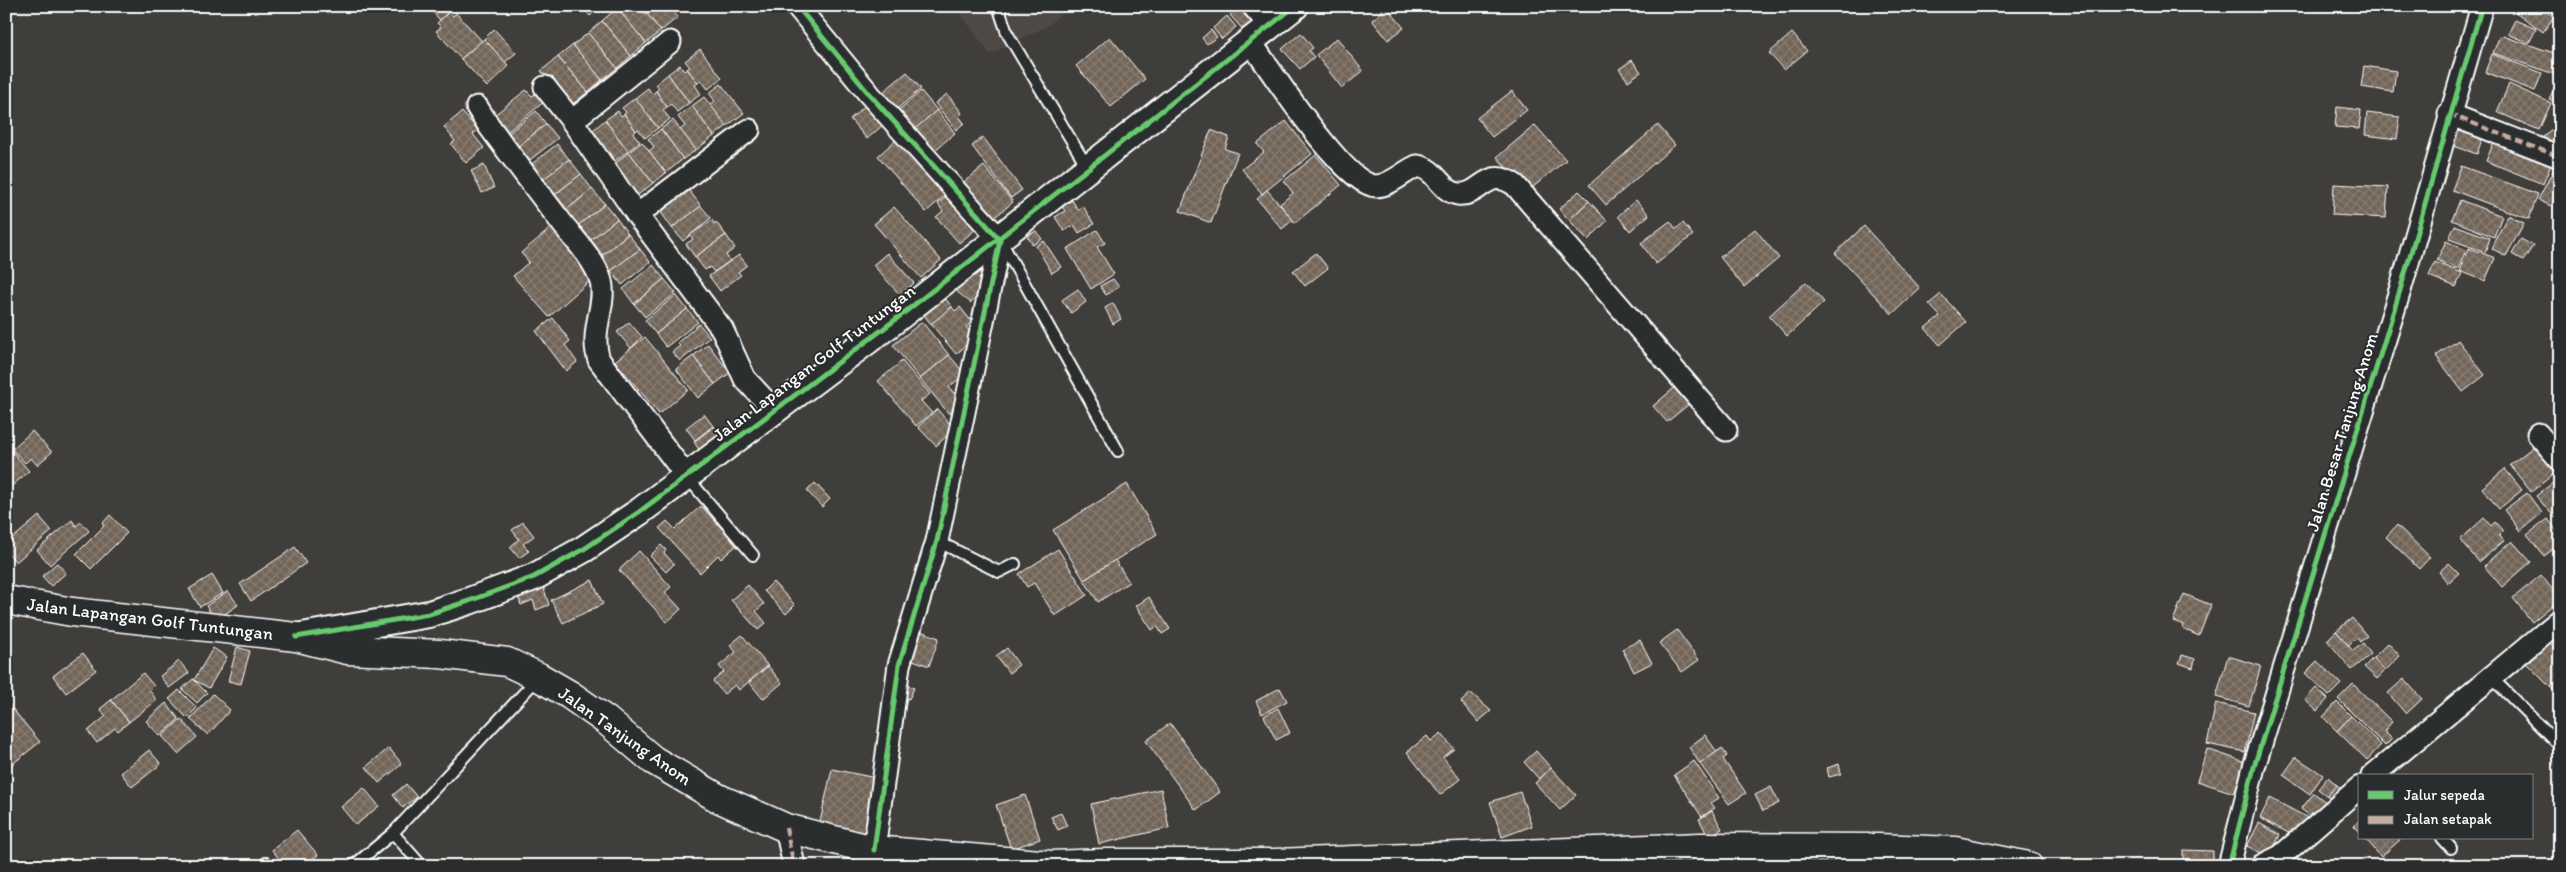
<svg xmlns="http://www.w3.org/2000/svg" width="2566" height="872" viewBox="0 0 2566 872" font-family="Itim,sans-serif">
  <defs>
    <pattern id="building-cross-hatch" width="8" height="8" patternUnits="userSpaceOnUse" patternTransform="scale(1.25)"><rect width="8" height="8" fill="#726559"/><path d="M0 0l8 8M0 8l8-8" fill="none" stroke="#877c72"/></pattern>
  </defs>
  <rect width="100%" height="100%" fill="#403e3b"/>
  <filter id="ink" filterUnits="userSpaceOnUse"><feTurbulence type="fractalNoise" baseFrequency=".02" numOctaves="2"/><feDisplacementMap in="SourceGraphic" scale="10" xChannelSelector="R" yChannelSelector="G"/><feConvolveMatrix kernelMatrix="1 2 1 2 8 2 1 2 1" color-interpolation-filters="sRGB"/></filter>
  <g filter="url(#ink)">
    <polygon fill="#4f4a44" points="955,6 1071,6 1047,26 990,54"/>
    <g fill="url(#building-cross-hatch)" stroke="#fff">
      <polygon points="427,6 453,6 454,7 440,20"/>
      <polygon points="581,6 601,6 590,16"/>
      <polygon points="620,6 641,6 661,31 646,43 617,8"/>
      <polygon points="641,6 669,6 678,17 661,31"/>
      <polygon points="1379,6 1395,6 1390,11 1404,28 1388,40 1372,20 1383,11"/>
      <polygon points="2516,6 2540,6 2554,17 2543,32 2513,10"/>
      <polygon points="2548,6 2560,6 2560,20"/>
      <polygon points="617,8 646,43 631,56 602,21"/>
      <polygon points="1238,8 1253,24 1245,32 1230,15"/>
      <polygon points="449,12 453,16 456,13 482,41 461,59 436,31 441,27 437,23"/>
      <polygon points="1227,16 1236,27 1222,39 1213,28"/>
      <polygon points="2515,20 2536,29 2529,43 2508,34"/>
      <polygon points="602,21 631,56 617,68 588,33"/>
      <polygon points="494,29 516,53 505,62 484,39"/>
      <polygon points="1211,30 1217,37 1207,44 1202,38"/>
      <polygon points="588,33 617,68 602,80 573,45"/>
      <polygon points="1301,33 1313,48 1309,51 1314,57 1300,69 1282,49"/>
      <polygon points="1792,33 1807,51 1784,70 1769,53"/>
      <polygon points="2500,35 2560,55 2560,76 2493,53"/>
      <polygon points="1110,37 1145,79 1111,107 1076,66"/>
      <polygon points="1337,38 1363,71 1342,88 1316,55"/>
      <polygon points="484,39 509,66 487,87 461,59"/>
      <polygon points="573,45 602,80 588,92 558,57"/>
      <polygon points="700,49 722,78 708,89 701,80 698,83 687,69 690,67 685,61"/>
      <polygon points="2492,54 2542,73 2535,91 2485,72"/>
      <polygon points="558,57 588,92 570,106 541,71"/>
      <polygon points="1632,60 1641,72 1628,81 1619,69"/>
      <polygon points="680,65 684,71 687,69 698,83 695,85 701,94 689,103 668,74"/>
      <polygon points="2364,66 2396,71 2393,92 2361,87"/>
      <polygon points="907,72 921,89 897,109 883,92"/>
      <polygon points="668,74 689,103 677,112 671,104 667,107 656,91 659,88 656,84"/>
      <polygon points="2559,79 2560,79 2560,104 2549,99"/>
      <polygon points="721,84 744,113 727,126 710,105 715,101 709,93"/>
      <polygon points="2509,84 2551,103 2539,130 2497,112"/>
      <polygon points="648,88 652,94 656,91 667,107 663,110 670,119 658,128 635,98"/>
      <polygon points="526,90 532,96 537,92 545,101 506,133 493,116"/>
      <polygon points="921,91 937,110 915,129 899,110"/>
      <polygon points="1512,91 1527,110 1492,137 1477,118"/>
      <polygon points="947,94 962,113 959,116 964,123 956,130 935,103"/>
      <polygon points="704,97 727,126 714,136 692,106"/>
      <polygon points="635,98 658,128 645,138 638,129 636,131 624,114 626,112 622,108"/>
      <polygon points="868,103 885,123 867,139 850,119"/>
      <polygon points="692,106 714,136 696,150 680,130 685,126 678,117"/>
      <polygon points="2337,107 2361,110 2359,129 2335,127"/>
      <polygon points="937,110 955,133 934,151 915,129"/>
      <polygon points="536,111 546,124 515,149 505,136"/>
      <polygon points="618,111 621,116 624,114 636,131 633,133 640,142 628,151 605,120"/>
      <polygon points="462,112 478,130 473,134 484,148 466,163 451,144 455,141 444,127"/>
      <polygon points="2367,113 2400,117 2397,139 2365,135"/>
      <polygon points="605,120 628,151 615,161 608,151 604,154 593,139 597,136 593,130"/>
      <polygon points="673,120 696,150 683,159 661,129"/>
      <polygon points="1286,121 1312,154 1262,194 1242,169 1264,152 1257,144"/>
      <polygon points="546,124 558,138 526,163 515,149"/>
      <polygon points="2560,124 2560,152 2556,155 2543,137"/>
      <polygon points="1535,125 1566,160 1527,192 1497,157"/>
      <polygon points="1658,125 1675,145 1606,205 1589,185"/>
      <polygon points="2455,126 2483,136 2477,154 2448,144"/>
      <polygon points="661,129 683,159 666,173 649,151 654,147 648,139"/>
      <polygon points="1211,130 1229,137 1225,149 1238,153 1211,223 1180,211"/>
      <polygon points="983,137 1022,190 1011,198 972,146"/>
      <polygon points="2496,137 2553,160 2543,184 2486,161"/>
      <polygon points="898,138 947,194 926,212 878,156"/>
      <polygon points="642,142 666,173 653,183 629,152"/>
      <polygon points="557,144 569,159 540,182 528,167"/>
      <polygon points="629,152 653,183 638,195 614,164"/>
      <polygon points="1316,155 1341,185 1295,223 1280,204 1293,193 1284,181"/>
      <polygon points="569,159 581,174 552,197 540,182"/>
      <polygon points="484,165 494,188 482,193 471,171"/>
      <polygon points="984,166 1013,202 989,222 960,185"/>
      <polygon points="2461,166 2538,194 2529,219 2452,190"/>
      <polygon points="2555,167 2560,169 2560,189 2551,206 2538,200"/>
      <polygon points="581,174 592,189 564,212 552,197"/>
      <polygon points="2334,184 2388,187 2386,218 2332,215"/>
      <polygon points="592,189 605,204 576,227 564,212"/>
      <polygon points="688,189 701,206 672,228 660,211"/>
      <polygon points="1267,190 1293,220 1282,229 1257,199"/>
      <polygon points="1579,191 1589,201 1569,220 1559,209"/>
      <polygon points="947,196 976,229 959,243 936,217 943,211 938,204"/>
      <polygon points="1072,200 1078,210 1083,206 1094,224 1079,233 1074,225 1064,231 1055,217 1065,211 1062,206"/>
      <polygon points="1636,200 1649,215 1630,231 1618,216"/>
      <polygon points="2460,200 2502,216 2494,237 2452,220"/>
      <polygon points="1589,201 1607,221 1588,240 1569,220"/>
      <polygon points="605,204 617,219 588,242 576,227"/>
      <polygon points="701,206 711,218 683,241 672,228"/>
      <polygon points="894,207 941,260 921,278 874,224"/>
      <polygon points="2508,215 2524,223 2506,256 2491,248"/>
      <polygon points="617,219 628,234 600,257 588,242"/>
      <polygon points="712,220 714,224 716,222 726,235 695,257 686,244 693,239 690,235"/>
      <polygon points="1670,221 1676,229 1683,223 1693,235 1656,264 1641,243"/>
      <polygon points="2455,225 2490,238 2485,252 2449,239"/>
      <polygon points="1864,226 1920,288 1892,314 1835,253"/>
      <polygon points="551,228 594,277 549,317 513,276 529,262 521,253"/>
      <polygon points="1755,229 1779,258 1744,287 1720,257"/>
      <polygon points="1097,230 1105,243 1097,247 1114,274 1091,289 1067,249"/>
      <polygon points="1036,231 1042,239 1033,245 1027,236"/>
      <polygon points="628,234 640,249 611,271 600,257"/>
      <polygon points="726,235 735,248 726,255 730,261 714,272 710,267 705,270 695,257"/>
      <polygon points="2521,239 2533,246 2523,261 2512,254"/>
      <polygon points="1044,241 1061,267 1052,273 1036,246"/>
      <polygon points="2446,241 2466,250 2458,269 2437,260"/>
      <polygon points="2469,248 2495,258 2485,281 2460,271"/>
      <polygon points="640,249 650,262 622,285 611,271"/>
      <polygon points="887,253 914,283 900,295 873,265"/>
      <polygon points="1316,253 1328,268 1305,286 1293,271"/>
      <polygon points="739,255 747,265 738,272 741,275 720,291 709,276"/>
      <polygon points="2435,262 2462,273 2456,287 2429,276"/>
      <polygon points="653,265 664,279 634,304 623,289"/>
      <polygon points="975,268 990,281 971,303 955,290"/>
      <polygon points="664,279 676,293 645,317 634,304"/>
      <polygon points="1113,279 1119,287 1106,295 1100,286"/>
      <polygon points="1806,282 1824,302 1787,336 1769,316"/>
      <polygon points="1078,289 1086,302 1071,313 1062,300"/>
      <polygon points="941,293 952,307 931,324 920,310"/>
      <polygon points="1941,294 1966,322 1940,345 1925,328 1940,316 1929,304"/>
      <polygon points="676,295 687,309 656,334 645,320"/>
      <polygon points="1113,303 1121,319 1113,324 1105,308"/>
      <polygon points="952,307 955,311 960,307 972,322 966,327 975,338 956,354 931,324"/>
      <polygon points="687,309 698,322 666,347 656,334"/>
      <polygon points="553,318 570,341 565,345 577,362 566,371 536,331"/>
      <polygon points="629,322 642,337 631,348 617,332"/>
      <polygon points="922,322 949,355 920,379 893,345"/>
      <polygon points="699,324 710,337 680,361 672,352 680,346 677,343"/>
      <polygon points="645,337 688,390 659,414 615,361"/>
      <polygon points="2458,340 2485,375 2463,392 2436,356"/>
      <polygon points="708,344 730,373 715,384 693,356"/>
      <polygon points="949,355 965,374 949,387 962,403 949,414 920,379"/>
      <polygon points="693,356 715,384 698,398 676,369"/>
      <polygon points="902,361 930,394 921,401 932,413 916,426 878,381"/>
      <polygon points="1680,383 1694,400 1667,422 1653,406"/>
      <polygon points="937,409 954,429 936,446 918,427"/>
      <polygon points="704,414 713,426 695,440 686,428"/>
      <polygon points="714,426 721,434 700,451 694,442"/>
      <polygon points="32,431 52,452 37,465 31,458 25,463 12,449"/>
      <polygon points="2534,446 2555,473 2531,492 2510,465"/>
      <polygon points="11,450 29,471 6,491 6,454"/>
      <polygon points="2505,469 2522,490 2499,509 2482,488"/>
      <polygon points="2559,478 2560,514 2555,518 2536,496"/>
      <polygon points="815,483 830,499 822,507 807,491"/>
      <polygon points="1127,484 1157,534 1084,580 1053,530"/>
      <polygon points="2527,493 2542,513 2520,531 2504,510"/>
      <polygon points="701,506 737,545 721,559 718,555 700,573 659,528 667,521 675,529"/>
      <polygon points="110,515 127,533 91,569 76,554 104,526 102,524"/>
      <polygon points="39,516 52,531 16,562 6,551 6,544"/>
      <polygon points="2484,518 2491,526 2495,522 2503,531 2499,535 2504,541 2479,562 2460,540"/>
      <polygon points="2548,519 2560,535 2560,544 2544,556 2527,535"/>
      <polygon points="72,520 76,526 81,522 89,531 50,565 37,550"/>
      <polygon points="523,522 534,536 523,544 529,551 519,558 510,547 519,539 512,530"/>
      <polygon points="2397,525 2430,557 2419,569 2386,537"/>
      <polygon points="2512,541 2531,562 2502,587 2484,566"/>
      <polygon points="661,545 666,550 664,553 674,564 666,572 650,556"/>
      <polygon points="295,547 306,563 251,601 240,584"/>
      <polygon points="1058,549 1087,595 1055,616 1034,583 1027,587 1019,574"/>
      <polygon points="639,551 671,587 665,592 681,609 667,622 619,570"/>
      <polygon points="1115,560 1129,582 1098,602 1084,580"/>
      <polygon points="57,563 66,573 51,586 42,576"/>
      <polygon points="2449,563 2459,573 2448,583 2439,572"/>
      <polygon points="212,575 223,593 200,607 189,589"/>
      <polygon points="2541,575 2560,599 2532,622 2513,598"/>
      <polygon points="541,579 549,605 536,610 533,600 521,605 515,588"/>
      <polygon points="592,580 603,604 563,623 551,600"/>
      <polygon points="773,582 795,605 786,614 764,591"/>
      <polygon points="748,585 764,604 756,611 766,623 758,630 731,600"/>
      <polygon points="228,591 238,605 216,620 206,606"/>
      <polygon points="2184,594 2211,605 2199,636 2183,629 2184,625 2173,621"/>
      <polygon points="1149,597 1170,629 1162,634 1157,626 1152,630 1136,606"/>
      <polygon points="2352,618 2367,636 2360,642 2357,638 2348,645 2336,631"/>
      <polygon points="915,629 939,638 929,666 905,657"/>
      <polygon points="1677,630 1699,660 1682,672 1659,643"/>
      <polygon points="2336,631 2353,651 2363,643 2371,654 2352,670 2327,640"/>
      <polygon points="742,635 768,666 739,690 735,685 724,694 713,681 724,672 719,666 736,652 730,645"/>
      <polygon points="1640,640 1652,663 1634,672 1622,649"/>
      <polygon points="2548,641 2560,653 2560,678 2550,687 2526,663"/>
      <polygon points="2388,643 2400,656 2385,671 2373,658"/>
      <polygon points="237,647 250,651 241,684 228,681"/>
      <polygon points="213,648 227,657 209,688 194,680"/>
      <polygon points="1007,648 1019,665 1009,673 996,656"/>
      <polygon points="83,653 96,670 66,693 53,676"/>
      <polygon points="2182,655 2195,659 2193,668 2179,663"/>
      <polygon points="2228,656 2261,666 2249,706 2216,697"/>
      <polygon points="2373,658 2385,671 2377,679 2364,667"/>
      <polygon points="179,661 189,673 169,688 160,676"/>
      <polygon points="2317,661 2341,684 2329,696 2305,673"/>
      <polygon points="768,666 782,683 763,699 749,682"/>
      <polygon points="143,673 154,686 149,690 157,700 129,722 111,700"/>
      <polygon points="2560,678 2560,697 2550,687"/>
      <polygon points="193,679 207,693 197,703 182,689"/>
      <polygon points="2404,679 2422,699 2406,714 2388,693"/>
      <polygon points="2353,684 2392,722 2384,731 2392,739 2385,746 2338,699"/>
      <polygon points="906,685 914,688 909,699 901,696"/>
      <polygon points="1280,688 1287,701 1262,714 1256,701"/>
      <polygon points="2316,688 2328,699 2317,711 2305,700"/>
      <polygon points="179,690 197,708 187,718 169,699"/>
      <polygon points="1471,693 1491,711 1478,722 1461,702"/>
      <polygon points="213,694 230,710 208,735 190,719"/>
      <polygon points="111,700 129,722 118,731 115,728 97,743 88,731 106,716 100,709"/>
      <polygon points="6,701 40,742 6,769"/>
      <polygon points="2337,702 2351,716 2337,731 2323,717"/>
      <polygon points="166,703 179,719 160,736 146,721"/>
      <polygon points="2216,703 2254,712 2245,752 2207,744"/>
      <polygon points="1278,708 1290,733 1276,740 1264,716"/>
      <polygon points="2351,716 2381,745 2367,760 2337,731"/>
      <polygon points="181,719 197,737 178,754 162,736"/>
      <polygon points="1170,723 1220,792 1196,810 1146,741"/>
      <polygon points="1441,733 1454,749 1443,757 1460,779 1440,795 1407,752 1427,736 1431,741"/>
      <polygon points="1705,735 1717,752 1700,764 1689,747"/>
      <polygon points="389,748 402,764 379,783 366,767"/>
      <polygon points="1722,748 1727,756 1723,759 1746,793 1729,804 1700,764"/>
      <polygon points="2207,749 2245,762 2234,793 2197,781"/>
      <polygon points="149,750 161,764 132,787 121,773"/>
      <polygon points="1536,751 1551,768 1539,779 1524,762"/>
      <polygon points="2296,757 2323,775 2310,794 2283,775"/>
      <polygon points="1694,761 1719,798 1711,803 1715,808 1702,817 1674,775"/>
      <polygon points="1839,764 1841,774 1829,777 1827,768"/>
      <polygon points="1551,768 1576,795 1560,810 1535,783"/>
      <polygon points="832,769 876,778 863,836 819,826"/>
      <polygon points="2328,777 2337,785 2327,796 2318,789"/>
      <polygon points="406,784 417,797 403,808 393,795"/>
      <polygon points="2337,785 2347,794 2337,805 2327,796"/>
      <polygon points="1771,787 1779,803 1763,811 1755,795"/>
      <polygon points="364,788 379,806 356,825 341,807"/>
      <polygon points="1161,789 1169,828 1099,844 1091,804"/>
      <polygon points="1520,792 1532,826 1502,837 1490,802"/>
      <polygon points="2314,793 2331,806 2318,822 2301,809"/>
      <polygon points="1025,795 1040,839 1011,849 996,805"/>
      <polygon points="2270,798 2310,819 2300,839 2260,818"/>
      <polygon points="1712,811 1722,829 1708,836 1699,819"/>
      <polygon points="1061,813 1067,826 1058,830 1051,817"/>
      <polygon points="2360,821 2360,832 2354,826"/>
      <polygon points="2259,823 2280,835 2269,857 2247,846"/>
      <polygon points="297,830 318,855 304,866 285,866 272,850"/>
      <polygon points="2365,838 2402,838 2381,857"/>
      <polygon points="2183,850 2213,851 2213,866 2183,866"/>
      <polygon points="1832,861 1833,866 1822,866 1822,863"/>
    </g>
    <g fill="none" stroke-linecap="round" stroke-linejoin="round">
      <defs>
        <g id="service">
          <polyline points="998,6 1007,33 1088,168"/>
          <polyline points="1002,243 1118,451"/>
          <polyline points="687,477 753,555"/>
          <polyline points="937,541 999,572 1015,564"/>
          <polyline points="2492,678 2560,746"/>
          <polyline points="393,833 422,866"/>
          <polyline points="2442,838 2451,848"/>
          <polyline points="1701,848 1704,866"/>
          <polyline points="262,866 266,863 269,866"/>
          <polyline points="353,866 393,833 538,678"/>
        </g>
        <g id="minor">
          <polyline points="797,6 870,95 1000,240 937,541 899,665 874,850"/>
          <polyline points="1253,6 1270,26"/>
          <path d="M 1250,41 C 1270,69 1344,185 1376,186 C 1390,186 1405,171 1417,166 C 1436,168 1441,192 1458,194 C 1481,197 1487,165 1515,185 L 1726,430"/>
          <polyline points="545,87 572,121 637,215 722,329 745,379 774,410"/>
          <path d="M 477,107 L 489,126 C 514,160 539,193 565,227 C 577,242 595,261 601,281 C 607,305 589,331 599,360 L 687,477"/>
          <polyline points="2449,114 2560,157"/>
          <polyline points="572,121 670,42"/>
          <polyline points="637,215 749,130"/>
          <polyline points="2538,434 2560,460"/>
          <polyline points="2372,776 2560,620"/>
          <polyline points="786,828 794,866"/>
          <polyline points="2229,866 2254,767 2401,287 2482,6"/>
          <polyline points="2261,866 2281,856 2360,787"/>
        </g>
        <polyline id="tertiary" points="296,637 429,614 469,601 534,577 584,549 639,512 891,323 1295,6"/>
        <polyline id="primary" points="6,600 72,612 296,637 347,650 440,654 507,662 539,677 570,695 607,721 653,760 718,798 786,828 874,850 1052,865 1104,863 1276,863 1701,847 1877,848 1955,851 2028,866"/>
      </defs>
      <use href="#service" stroke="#fff" stroke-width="14"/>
      <use href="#minor" stroke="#fff" stroke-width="25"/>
      <use href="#tertiary" stroke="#fff" stroke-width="30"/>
      <use href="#primary" stroke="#fff" stroke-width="31"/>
      <use href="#service" stroke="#2a2d2e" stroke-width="10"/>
      <use href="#minor" stroke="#2a2d2e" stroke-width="21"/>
      <use href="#tertiary" stroke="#2a2d2e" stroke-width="26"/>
      <use href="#primary" stroke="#2a2d2e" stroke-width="28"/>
      <g stroke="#c7aca2" stroke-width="4" stroke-dasharray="8 4" stroke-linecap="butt">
        <polyline points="2449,114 2560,157"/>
        <polyline points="786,828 794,866"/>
        <polyline points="1429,858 1433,866"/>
      </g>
      <defs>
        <g id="cycleway">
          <polyline points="797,6 870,95 1000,240 937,541 899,665 874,850"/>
          <polyline points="296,637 429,614 469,601 534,577 584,549 639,512 891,323 1295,6"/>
          <polyline points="2229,866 2254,767 2401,287 2482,6"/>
        </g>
      </defs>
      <use href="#cycleway" stroke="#2a2d2e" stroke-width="8"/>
      <use href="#cycleway" stroke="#67ca6e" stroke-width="5"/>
    </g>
  </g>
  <g text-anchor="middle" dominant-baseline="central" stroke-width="4" stroke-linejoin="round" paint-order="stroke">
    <g font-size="18" fill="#fff" stroke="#2a2d2e">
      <text transform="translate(814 363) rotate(-37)">Jalan Lapangan Golf Tuntungan</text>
      <text transform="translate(2342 432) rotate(-73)">Jalan Besar Tanjung Anom</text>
      <text transform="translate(150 619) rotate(7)">Jalan Lapangan Golf Tuntungan</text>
      <text transform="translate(625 736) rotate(35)">Jalan Tanjung Anom</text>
    </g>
  </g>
  <rect width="2566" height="872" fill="none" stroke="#2a2d2e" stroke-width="25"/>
  <rect x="12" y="12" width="2541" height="847" fill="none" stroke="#fff" stroke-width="2" filter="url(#ink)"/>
  <rect x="2358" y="774" width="175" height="65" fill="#2a2d2e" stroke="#7f8182"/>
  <rect x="2368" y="791" width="25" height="8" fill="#67ca6e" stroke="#7f8182"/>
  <text x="2404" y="800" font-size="15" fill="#ffffff">Jalur sepeda</text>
  <rect x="2368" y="816" width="25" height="8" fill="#c7aca2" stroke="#7f8182"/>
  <text x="2404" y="824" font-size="15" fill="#ffffff">Jalan setapak</text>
</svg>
